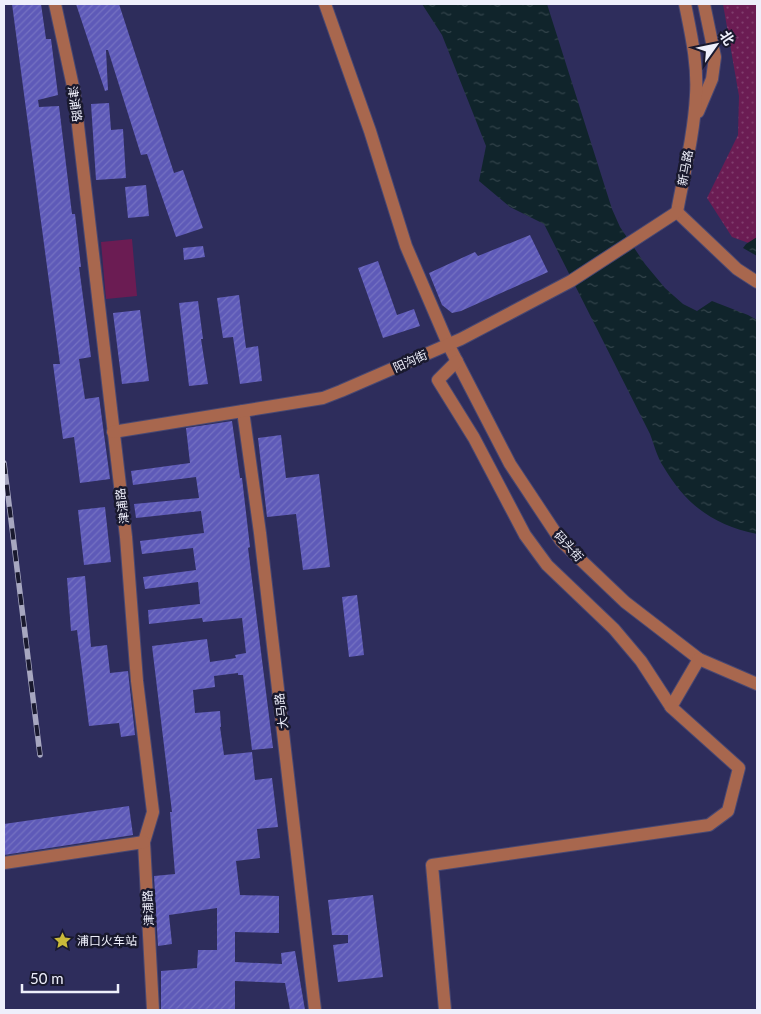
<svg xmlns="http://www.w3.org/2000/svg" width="761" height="1014" viewBox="0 0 761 1014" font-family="Lato,'Noto Sans SC',sans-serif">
  <defs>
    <pattern id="green-dots" width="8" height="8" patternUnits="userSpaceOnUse" patternTransform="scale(1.25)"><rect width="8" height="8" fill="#6b1c53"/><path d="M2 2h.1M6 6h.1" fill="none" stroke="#803d6d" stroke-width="1.8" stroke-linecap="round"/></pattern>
    <pattern id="water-ripples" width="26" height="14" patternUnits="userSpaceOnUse" patternTransform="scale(1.25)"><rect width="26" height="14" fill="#10242b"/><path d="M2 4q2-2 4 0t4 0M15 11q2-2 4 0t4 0" fill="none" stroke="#33444b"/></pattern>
    <pattern id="building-hatch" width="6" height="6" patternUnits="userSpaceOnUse" patternTransform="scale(1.25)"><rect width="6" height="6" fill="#5e5ab8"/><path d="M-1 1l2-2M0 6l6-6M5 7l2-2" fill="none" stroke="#7572c2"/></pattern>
  </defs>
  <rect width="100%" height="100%" fill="#2e2d5c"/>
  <polygon fill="url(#green-dots)" points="723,4 757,4 757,246 732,237 707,198 738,135 739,96"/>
  <polygon fill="#6b1c53" points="132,239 137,296 106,299 101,242"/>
  <g fill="url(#water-ripples)">
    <path d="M 422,4 L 547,4 L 612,209 L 620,227 L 645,264 L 665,288 L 683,304 L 697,311 L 712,301 L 748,315 L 757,320 L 757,534 C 713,525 686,505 663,466 C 657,457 654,444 650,434 L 544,224 L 510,207 L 479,181 L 486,146 L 442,35 Z"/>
    <polygon points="757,237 757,256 743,248 746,244"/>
  </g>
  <g fill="url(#building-hatch)">
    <polygon points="12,4 41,4 46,39 51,39 58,95 38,100 39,107 59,106 72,214 75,214 81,267 79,267 91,357 79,359 85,399 99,397 110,479 80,483 74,437 63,439 53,364 60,364"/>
    <polygon points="76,4 119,4 174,173 183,170 203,228 176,237 147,154 141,155 108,50 106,50 108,90 105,91"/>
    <polygon points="109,103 111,130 123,129 126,178 96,180 91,104"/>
    <polygon points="146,185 149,216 128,218 125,187"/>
    <polygon points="530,235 548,272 461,311 452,313 442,305 429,273 475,252 478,256"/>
    <polygon points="203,246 205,257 184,260 183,248"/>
    <polygon points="378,261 397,315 414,309 420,326 383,338 358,268"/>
    <polygon points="239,295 246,348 258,346 262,381 240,384 233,337 223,338 217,298"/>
    <polygon points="198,301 203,339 201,339 208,384 189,386 179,303"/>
    <polygon points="140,310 149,381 122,384 113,313"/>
    <polygon points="232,421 240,478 242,478 250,547 248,548 273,748 252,750 243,675 238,675 238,673 214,676 215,687 193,690 195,713 220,711 221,727 220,727 224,755 252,752 255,780 272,778 278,827 257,829 260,858 236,861 240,895 279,896 279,933 235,932 235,962 282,964 281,953 295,951 305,1010 290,1010 285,983 235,981 235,1010 161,1010 161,971 197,968 198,950 217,950 217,908 169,915 172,944 158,946 154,876 175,874 170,812 172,812 152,646 207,639 210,662 236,658 235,655 246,653 242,618 203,622 202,618 149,624 148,610 200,604 198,582 145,589 143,577 196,570 193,548 142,554 140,541 204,533 201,511 136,518 134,504 199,498 196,477 133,485 131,471 190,463 186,428"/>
    <polygon points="281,435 286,478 319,474 330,567 303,570 296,514 267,517 258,438"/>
    <polygon points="105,507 111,562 84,565 78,510"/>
    <polygon points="85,576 91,647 107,645 110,673 128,671 135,735 121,737 119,723 89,726 77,630 71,631 67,578"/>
    <polygon points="357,595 364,655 349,657 342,597"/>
    <polygon points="129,806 133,835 4,855 4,824"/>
    <polygon points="373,895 383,977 338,982 333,945 348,943 348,935 332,935 328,900"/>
  </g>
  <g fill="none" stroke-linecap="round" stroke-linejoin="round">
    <defs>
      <g id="minor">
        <polyline points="55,4 74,91 126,537 137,681 153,812 144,842 153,1010"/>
        <polyline points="325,4 370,131 406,246 448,344 510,464 561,541 625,602 699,659 757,684"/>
        <polyline points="698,112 712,79 715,57 704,4"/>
        <path d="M 677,212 C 684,174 694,134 696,95 C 698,64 691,34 685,4"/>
        <polyline points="677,212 737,269 757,282"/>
        <polyline points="457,361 438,380 474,438 525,535 547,565 614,629 641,661 671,707"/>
        <polyline points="243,411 260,533 315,1010"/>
        <polyline points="113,432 323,398 341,391 461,339 571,281 677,212"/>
        <polyline points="4,863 144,842"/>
        <polyline points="445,1010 432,865 709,825 728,811 739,768 671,707 699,659"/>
      </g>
    </defs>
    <use href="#minor" stroke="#494872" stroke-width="14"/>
    <use href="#minor" stroke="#a8674e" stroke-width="12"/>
    <defs>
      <polyline id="rail" points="4,463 40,755"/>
    </defs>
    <use href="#rail" stroke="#a7a7c0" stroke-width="5.5"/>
    <use href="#rail" stroke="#19192e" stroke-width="4" stroke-dasharray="11" stroke-linecap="butt"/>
  </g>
  <defs>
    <symbol id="sight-bare" viewBox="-9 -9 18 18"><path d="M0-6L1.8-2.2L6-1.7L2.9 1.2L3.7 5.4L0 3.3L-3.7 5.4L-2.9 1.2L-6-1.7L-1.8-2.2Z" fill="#caba3a" stroke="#19192e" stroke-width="2.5" paint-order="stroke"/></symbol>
  </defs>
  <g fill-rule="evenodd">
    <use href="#sight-bare" x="50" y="928" width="25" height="25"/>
  </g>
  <g text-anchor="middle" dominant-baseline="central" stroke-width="5" stroke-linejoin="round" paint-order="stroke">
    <g font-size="12" fill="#eeeffb" stroke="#19192e">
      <text transform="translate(75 104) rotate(82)">津浦路</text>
      <text transform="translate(685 168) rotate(-80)">新马路</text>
      <text transform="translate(410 361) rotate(-24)">阳沟街</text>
      <text transform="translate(122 506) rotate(-97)">津浦路</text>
      <text transform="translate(569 546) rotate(48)">码头街</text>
      <text transform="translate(281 711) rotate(-97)">大马路</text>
      <text transform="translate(148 908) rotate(-93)">津浦路</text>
    </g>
    <g font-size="12" fill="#eeeffb" stroke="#19192e" text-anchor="start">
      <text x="77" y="940">浦口火车站</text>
    </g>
  </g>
  <rect width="761" height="1014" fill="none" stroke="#eeeffb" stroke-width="10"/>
  <g transform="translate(716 45) rotate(57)" stroke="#19192e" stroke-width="4" paint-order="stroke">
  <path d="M0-4L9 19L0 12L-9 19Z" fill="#eeeffb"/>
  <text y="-8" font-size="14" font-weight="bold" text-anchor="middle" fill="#eeeffb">北</text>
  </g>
  <path d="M22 984v8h96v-8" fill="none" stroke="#eeeffb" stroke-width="2.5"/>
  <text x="30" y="984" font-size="15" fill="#eeeffb" stroke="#19192e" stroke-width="4" paint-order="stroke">50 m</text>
</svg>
